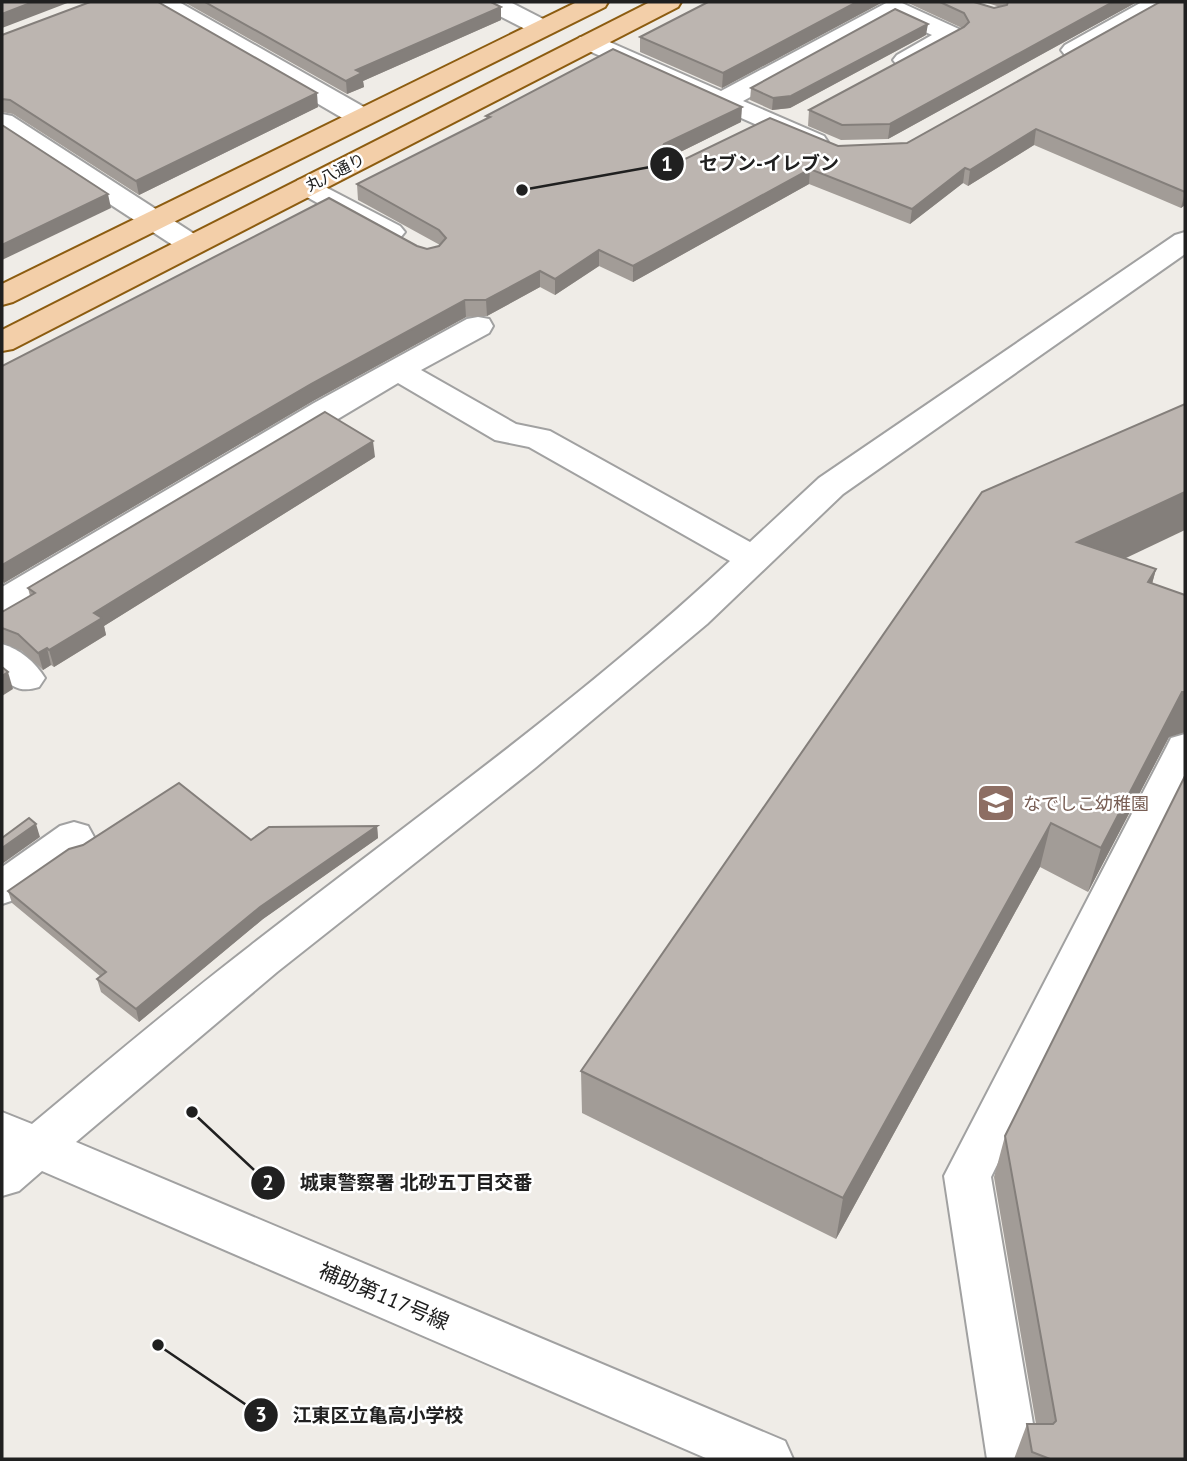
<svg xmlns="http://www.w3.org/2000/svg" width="1187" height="1461" viewBox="0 0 1187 1461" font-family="'PT Sans','Noto Sans JP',sans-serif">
  <rect width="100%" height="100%" fill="#efece7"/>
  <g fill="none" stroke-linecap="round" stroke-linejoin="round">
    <defs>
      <g id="minor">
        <polygon points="149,2 179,2 371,111 374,117 371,123 351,123 152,7"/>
        <polygon points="479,2 510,2 551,23 555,28 551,33 533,33 482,7"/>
        <polygon points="888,2 902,3 961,30 965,35 961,40 906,68 897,65 893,60 897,55 932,35 894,18 743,101 824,136 828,142 824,148 814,150 580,47 576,42 580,37 598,37 721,91"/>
        <polygon points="1142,2 1172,2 1169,7 1083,55 1065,55 1061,50 1065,45"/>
        <polygon points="2,114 12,116 202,239 207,245 202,251 192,254 182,251 2,134"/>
        <polygon points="308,178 400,226 405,232 400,238 390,241 380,238 298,192 294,186 298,180"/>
        <path d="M 1185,232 L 1185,254 L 843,494 L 707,624 L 535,768 L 277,972 L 76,1142 L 785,1441 L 793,1459 L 708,1459 L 42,1171 L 19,1191 L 2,1196 L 2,1112 L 32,1124 C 104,1064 176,1003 250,946 C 411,820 580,701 730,561 L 529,447 L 495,440 L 398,383 L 15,612 L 2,615 L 2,587 L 314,403 L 467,319 L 478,317 L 489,319 L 493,326 L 489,333 L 421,370 L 516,424 L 550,431 L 750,542 L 819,478 L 1175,235 Z"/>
        <path d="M 2,644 C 20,649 35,662 45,678 L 39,687 C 23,692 15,689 2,678 Z"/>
        <polygon points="1185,734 1185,786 991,1177 1039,1459 987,1459 944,1176 1166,748 1171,738"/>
        <polygon points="74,822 88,826 94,837 88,848 17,899 2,904 2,867 60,826"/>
      </g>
      <g id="major">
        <polygon points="577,2 608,2 605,7 13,302 2,305 2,284"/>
        <polygon points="650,2 681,2 678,7 13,349 2,351 2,330"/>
      </g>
    </defs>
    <use href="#minor" stroke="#a1a1a1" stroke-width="4"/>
    <use href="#major" stroke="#8c5c10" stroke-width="4"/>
    <use href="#minor" fill="#fff" fill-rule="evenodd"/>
    <use href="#major" fill="#f3cfa9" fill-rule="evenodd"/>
  </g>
  <g fill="#a29c97">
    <polygon points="184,2 491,2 501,7 501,20 363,81 364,87 347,94"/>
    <polygon points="708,2 883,2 722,88 640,52 640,37"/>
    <polygon points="906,2 974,2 994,8 1000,7 984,2 1137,2 888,139 841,140 808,126 809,110 962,28"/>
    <polygon points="1185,2 1185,205 1181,208 1034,145 968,186 963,183 910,224 809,184 633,282 599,266 555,295 540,287 487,316 466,317 313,401 4,583 2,581 2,366 417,246 427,249 439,246 440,245 358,200 357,184 487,119 486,116 741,122 664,160 665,161 677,163 838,146 907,143"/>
    <polygon points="2,35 318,107 139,195 13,114 2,112"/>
    <polygon points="926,35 790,108 772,110 750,100 751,88"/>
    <polygon points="375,457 104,626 106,635 54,667 51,665 43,670 22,651 2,642 2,612 30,596 28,588"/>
    <polygon points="1126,558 1156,569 1152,584 1185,595 1185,732 1169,737 1088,892 1040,867 836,1239 582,1113 581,1071"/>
    <polygon points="377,826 378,838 263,919 139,1022 101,992 97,979 100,976 12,903 8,891 251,840"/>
    <polygon points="1005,1136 1185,1459 1014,1459 1027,1424 1036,1424 994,1177"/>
  </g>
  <g fill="#847f7b">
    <polygon points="33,2 70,2 2,28 2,14"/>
    <polygon points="857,2 883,2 722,88 723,73"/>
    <polygon points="1113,2 1137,2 888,139 890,124"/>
    <polygon points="501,7 501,20 363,81 364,87 347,94 346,81 356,70"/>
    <polygon points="928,24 926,35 790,108 772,110 773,98"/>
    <polygon points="317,93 318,107 139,195 136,181"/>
    <polygon points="742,107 741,122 664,160 659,154 664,144"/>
    <polygon points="1036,129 1034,145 968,186 970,170"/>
    <polygon points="965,168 963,183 910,224 912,209"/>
    <polygon points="810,169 809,184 633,282 633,266"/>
    <polygon points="1185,192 1185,205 1181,208"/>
    <polygon points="108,194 111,208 2,260 2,245"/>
    <polygon points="599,250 599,266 555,295 555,279"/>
    <polygon points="540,271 540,287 487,316 486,300"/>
    <polygon points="465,300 466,317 313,401 4,583 2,574 2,565 311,384"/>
    <polygon points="373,441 375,457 104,626 106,635 54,667 49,650 94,613"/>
    <polygon points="1185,492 1185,530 1067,586 1077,542"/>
    <polygon points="1156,569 1144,613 1148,582"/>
    <polygon points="47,648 51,665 43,670 38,653"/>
    <polygon points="8,672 13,689 2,696 2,676"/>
    <polygon points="1182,692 1185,692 1185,732 1169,737 1088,892 1101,848"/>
    <polygon points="1051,823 1040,867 836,1239 843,1198"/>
    <polygon points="36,824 40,837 2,864 2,848"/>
    <polygon points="377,826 378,838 263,919 139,1022 136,1009 260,907"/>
  </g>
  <g fill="#bcb5b0" stroke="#847f7b" stroke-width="2">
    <polygon points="2,2 33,2 2,14"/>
    <polygon points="90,2 158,2 317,93 136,181 10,100 2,99 2,35"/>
    <polygon points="205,2 491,2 501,7 356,70 362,73 346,81"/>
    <polygon points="708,2 857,2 723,73 640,37"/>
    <polygon points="940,2 974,2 994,8 1007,5 1008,2 1113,2 890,124 842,125 809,110 964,27 969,22 964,13"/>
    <polygon points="1160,2 1185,2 1185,192 1036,129 970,170 965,168 912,209 810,169 633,266 599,250 555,279 540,271 486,300 465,300 311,384 2,565 2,366 329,198 417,246 427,249 439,246 446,238 439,230 357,184 490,117 486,116 613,49 742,107 664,144 659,154 665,161 677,163 770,118 838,146 907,143"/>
    <polygon points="895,9 928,24 791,96 773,98 751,88"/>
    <polygon points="2,125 108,194 2,245"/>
    <polygon points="1185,404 1185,492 1077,542 1156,569 1148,582 1185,595 1185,692 1182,692 1101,848 1051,823 843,1198 581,1071 982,492"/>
    <polygon points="325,412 373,441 94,613 102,618 49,650 47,648 38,653 18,634 2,628 2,612 35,593 28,588"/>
    <polygon points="2,667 8,672 2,676"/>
    <polygon points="1185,776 1185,1459 1050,1459 1032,1452 1027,1424 1053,1424 1056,1421 1005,1136"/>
    <polygon points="179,783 251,840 269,827 377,826 260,907 136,1009 97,979 106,972 8,891 69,849 83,845"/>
    <polygon points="29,818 36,824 2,848 2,838"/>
  </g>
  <defs>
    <symbol id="school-square" viewBox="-11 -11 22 22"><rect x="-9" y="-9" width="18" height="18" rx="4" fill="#8d6e63" stroke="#fff"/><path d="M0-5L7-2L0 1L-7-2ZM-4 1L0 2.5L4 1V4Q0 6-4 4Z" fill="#fff"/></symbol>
  </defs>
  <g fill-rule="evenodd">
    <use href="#school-square" x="974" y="781" width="44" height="44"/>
  </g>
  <g text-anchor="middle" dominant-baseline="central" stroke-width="5" stroke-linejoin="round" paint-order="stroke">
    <g font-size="16" fill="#202020" stroke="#fff">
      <text transform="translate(335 172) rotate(-27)">丸八通り</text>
    </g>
    <g font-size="18" fill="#785e54" stroke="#fff" text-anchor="start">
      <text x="1023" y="803">なでしこ幼稚園</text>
    </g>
    <g font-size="21" fill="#202020" stroke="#fff">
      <text transform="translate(384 1296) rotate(23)">補助第117号線</text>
    </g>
  </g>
  <path fill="none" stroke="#202020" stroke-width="2.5" d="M522 190L667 164M192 1112L268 1183M158 1345L261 1415"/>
  <g fill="#202020" stroke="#fff" stroke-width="2.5">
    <circle cx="522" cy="190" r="7"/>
    <circle cx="192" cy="1112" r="7"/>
    <circle cx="158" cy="1345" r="7"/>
    <circle cx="667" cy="164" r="18"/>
    <circle cx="268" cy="1183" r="18"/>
    <circle cx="261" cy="1415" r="18"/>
  </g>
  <g font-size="21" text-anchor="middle" font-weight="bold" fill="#fff">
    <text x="667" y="171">1</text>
    <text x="268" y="1190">2</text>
    <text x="261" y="1422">3</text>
  </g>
  <g font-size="19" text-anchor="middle" font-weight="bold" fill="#202020" stroke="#fff" stroke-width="5" stroke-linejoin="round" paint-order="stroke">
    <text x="769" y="170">セブン-イレブン</text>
    <text x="416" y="1189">城東警察署 北砂五丁目交番</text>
    <text x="378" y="1422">江東区立亀高小学校</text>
  </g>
  <rect width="1187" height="1461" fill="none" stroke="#202020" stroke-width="7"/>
</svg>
